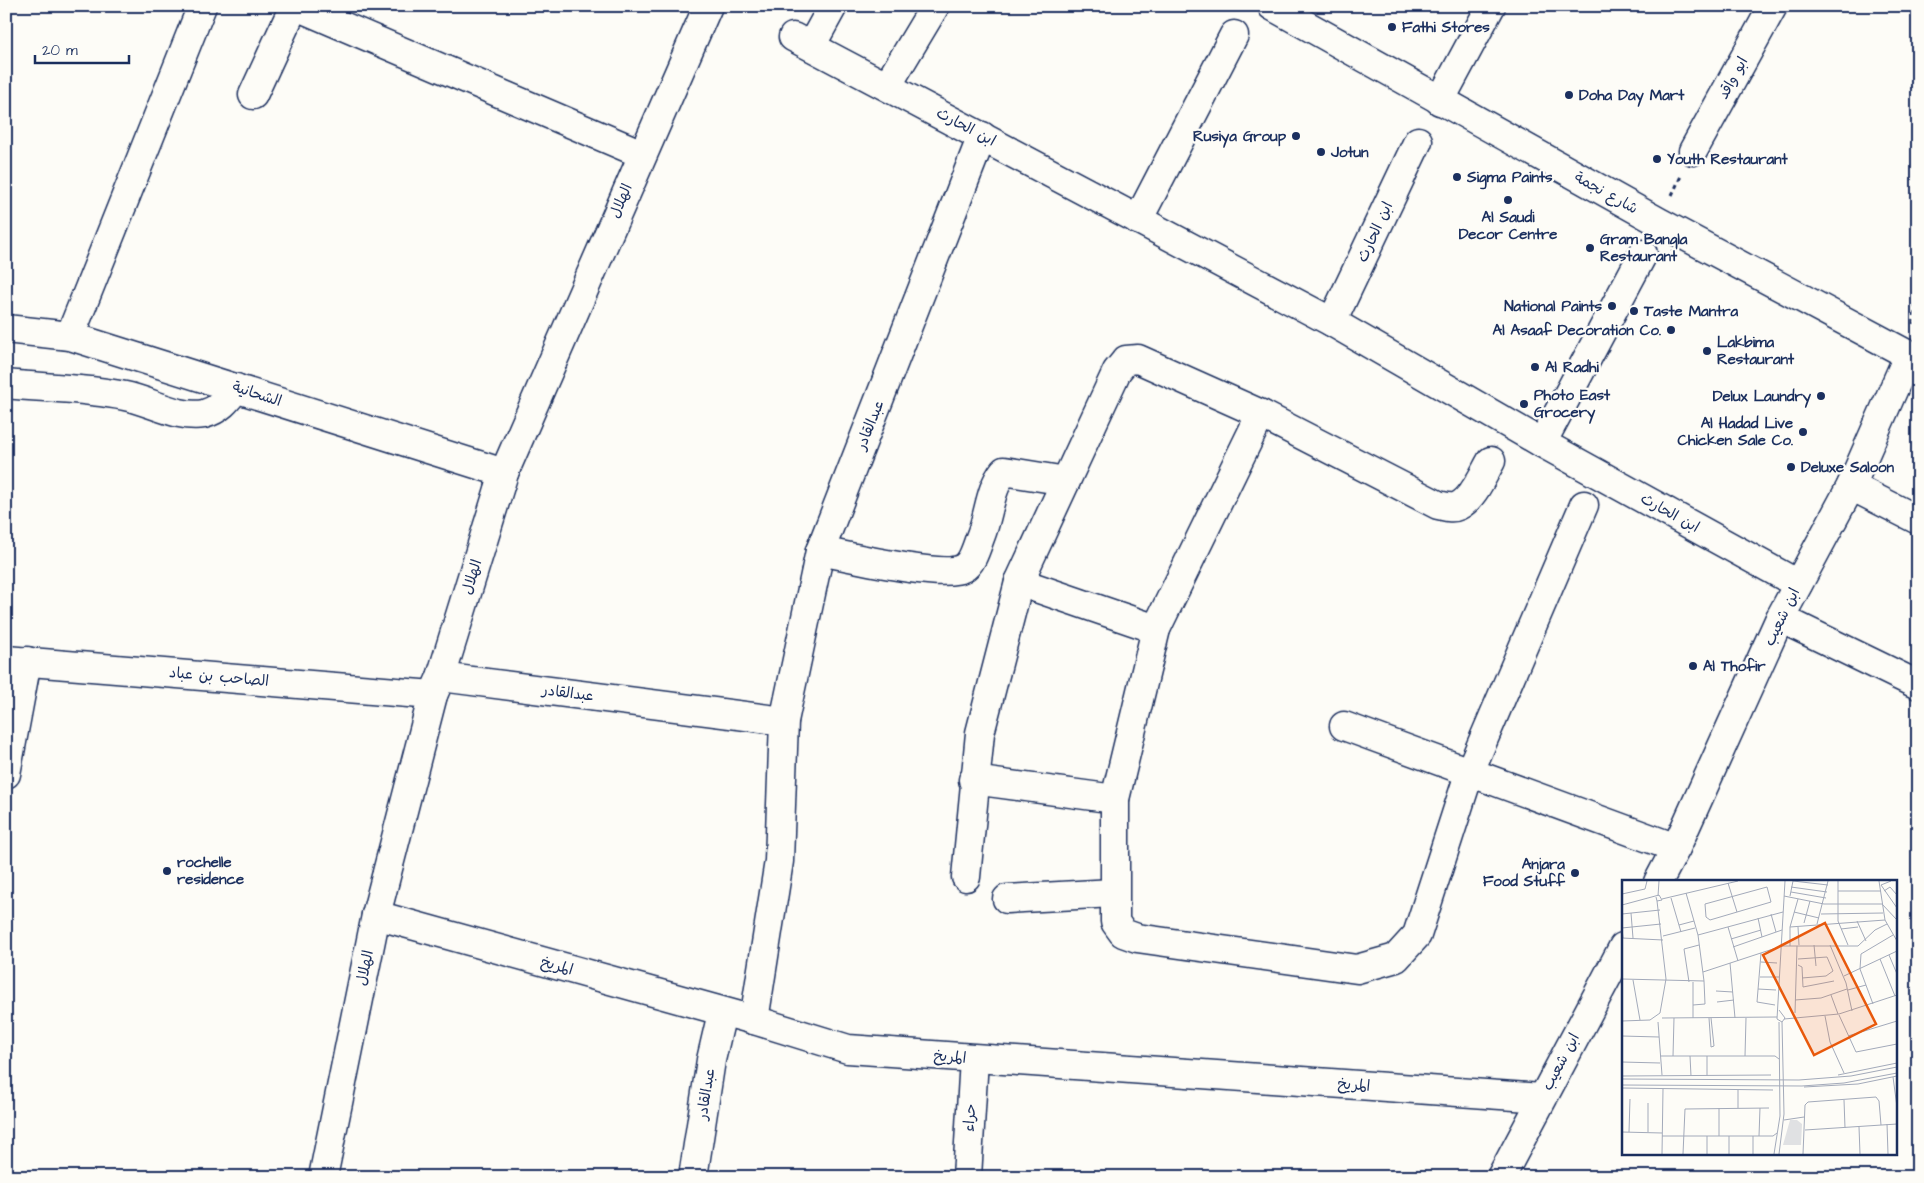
<svg xmlns="http://www.w3.org/2000/svg" width="1924" height="1183" viewBox="0 0 1924 1183" font-family="'Architects Daughter','Playpen Sans Arabic',sans-serif">
  <rect width="100%" height="100%" fill="#fdfcf7"/>
  <filter id="ink" filterUnits="userSpaceOnUse"><feTurbulence type="fractalNoise" baseFrequency=".02" numOctaves="2"/><feDisplacementMap in="SourceGraphic" scale="10" xChannelSelector="R" yChannelSelector="G"/><feConvolveMatrix kernelMatrix="1 2 1 2 8 2 1 2 1" color-interpolation-filters="sRGB"/></filter>
  <g filter="url(#ink)">
    <g fill="none" stroke-linecap="round" stroke-linejoin="round">
      <defs>
        <g id="minor">
          <polyline points="296,6 642,154"/>
          <polyline points="793,37 1332,322 1542,443 1798,584"/>
          <polyline points="811,46 833,6"/>
          <polyline points="887,86 935,6"/>
          <polyline points="253,95 294,6"/>
          <polyline points="1440,101 1491,6"/>
          <polyline points="1693,151 1773,6"/>
          <polyline points="1138,220 1234,35"/>
          <polyline points="1332,322 1418,141"/>
          <polyline points="6,329 70,336 504,473"/>
          <polyline points="70,336 202,6"/>
          <path d="M 6,384 C 46,388 86,388 125,396 C 150,401 179,419 204,414 C 219,410 228,400 236,388"/>
          <polyline points="1261,414 1156,629 1115,799 1115,922 1123,933 1137,938 1357,969 1396,958 1417,935 1470,771 1584,505"/>
          <polyline points="1542,443 1643,254"/>
          <polyline points="1851,486 1918,520"/>
          <path d="M 820,551 C 847,556 943,579 963,568 C 973,563 977,545 981,535 C 989,515 990,488 1004,471 L 1066,481"/>
          <polyline points="1019,582 1156,629"/>
          <polyline points="1780,618 1918,685"/>
          <polyline points="6,660 433,695"/>
          <polyline points="441,677 784,721"/>
          <polyline points="1344,726 1676,848"/>
          <polyline points="6,774 27,661"/>
          <polyline points="973,780 1115,799"/>
          <path d="M 966,877 L 980,733 L 1019,582 L 1117,371 L 1126,360 L 1138,359 L 1261,414 L 1438,505 C 1444,506 1452,509 1458,506 C 1473,499 1483,475 1491,461"/>
          <polyline points="1658,882 1676,848 1780,618 1851,486 1909,354"/>
          <polyline points="1007,899 1113,893"/>
          <polyline points="376,915 754,1020 848,1049 1542,1098"/>
          <polyline points="754,1020 779,861 784,721 820,551 982,136"/>
          <polyline points="323,1177 376,915 433,695 441,677 504,473 708,6"/>
          <polyline points="693,1177 711,1060 722,1013"/>
          <polyline points="967,1177 974,1059"/>
          <polyline points="1501,1177 1623,947"/>
        </g>
        <polyline id="major" points="1272,6 1659,222 1918,360"/>
      </defs>
      <use href="#minor" stroke="#1b2f5e" stroke-width="31"/>
      <use href="#major" stroke="#1b2f5e" stroke-width="31"/>
      <g stroke="#1b2f5e" stroke-width="3" stroke-dasharray="4 4" stroke-linecap="butt">
        <polyline points="1672,195 1681,176"/>
        <polyline points="1913,324 1918,290"/>
      </g>
      <use href="#minor" stroke="#fdfcf7" stroke-width="28"/>
      <use href="#major" stroke="#fdfcf7" stroke-width="28"/>
    </g>
  </g>
  <g fill="#1b2f5e" stroke="#fdfcf7" stroke-width="2">
    <circle cx="1392" cy="27" r="5"/>
    <circle cx="1569" cy="95" r="5"/>
    <circle cx="1296" cy="136" r="5"/>
    <circle cx="1321" cy="152" r="5"/>
    <circle cx="1657" cy="159" r="5"/>
    <circle cx="1457" cy="177" r="5"/>
    <circle cx="1508" cy="200" r="5"/>
    <circle cx="1590" cy="248" r="5"/>
    <circle cx="1612" cy="306" r="5"/>
    <circle cx="1634" cy="311" r="5"/>
    <circle cx="1671" cy="330" r="5"/>
    <circle cx="1707" cy="351" r="5"/>
    <circle cx="1535" cy="367" r="5"/>
    <circle cx="1821" cy="396" r="5"/>
    <circle cx="1524" cy="404" r="5"/>
    <circle cx="1803" cy="432" r="5"/>
    <circle cx="1791" cy="467" r="5"/>
    <circle cx="1693" cy="666" r="5"/>
    <circle cx="167" cy="871" r="5"/>
    <circle cx="1575" cy="873" r="5"/>
  </g>
  <g text-anchor="middle" dominant-baseline="central" stroke-width="4.5" stroke-linejoin="round" paint-order="stroke">
    <g font-size="15" font-weight="bold" fill="#1b2f5e" stroke="#fdfcf7" text-anchor="start">
      <text x="1402" y="27">Fathi Stores</text>
      <text x="1579" y="95">Doha Day Mart</text>
      <text x="1286" y="136" text-anchor="end">Rusiya Group</text>
      <text x="1331" y="152">Jotun</text>
      <text x="1667" y="159">Youth Restaurant</text>
      <text x="1467" y="177">Sigma Paints</text>
      <text x="1508" y="217" text-anchor="middle">Al Saudi<tspan x="1508" dy="17">Decor Centre</tspan></text>
      <text x="1600" y="239">Gram Bangla<tspan x="1600" dy="17">Restaurant</tspan></text>
      <text x="1602" y="306" text-anchor="end">National Paints</text>
      <text x="1644" y="311">Taste Mantra</text>
      <text x="1661" y="330" text-anchor="end">Al Asaaf Decoration Co.</text>
      <text x="1717" y="342">Lakbima<tspan x="1717" dy="17">Restaurant</tspan></text>
      <text x="1545" y="367">Al Radhi</text>
      <text x="1534" y="395">Photo East<tspan x="1534" dy="17">Grocery</tspan></text>
      <text x="1811" y="396" text-anchor="end">Delux Laundry</text>
      <text x="1793" y="423" text-anchor="end">Al Hadad Live<tspan x="1793" dy="17">Chicken Sale Co.</tspan></text>
      <text x="1801" y="467">Deluxe Saloon</text>
      <text x="1703" y="666">Al Thofir</text>
      <text x="177" y="862">rochelle<tspan x="177" dy="17">residence</tspan></text>
      <text x="1565" y="864" text-anchor="end">Anjara<tspan x="1565" dy="17">Food Stuff</tspan></text>
    </g>
    <g font-size="15" fill="#1b2f5e" stroke="#fdfcf7">
      <text transform="translate(1733 78) rotate(-61)">ابو واقد</text>
      <text transform="translate(966 127) rotate(28)">ابن الحارث</text>
      <text transform="translate(1606 193) rotate(29)">شارع نجمة</text>
      <text transform="translate(621 201) rotate(-67)">الهلال</text>
      <text transform="translate(1375 232) rotate(-65)">ابن الحارث</text>
      <text transform="translate(257 394) rotate(18)">الشحانية</text>
      <text transform="translate(870 425) rotate(-68)">عبدالقادر</text>
      <text transform="translate(1670 513) rotate(29)">ابن الحارث</text>
      <text transform="translate(472 577) rotate(-73)">الهلال</text>
      <text transform="translate(1782 617) rotate(-64)">ابن شعيب</text>
      <text transform="translate(219 677) rotate(5)">الصاحب بن عباد</text>
      <text transform="translate(568 693) rotate(7)">عبدالقادر</text>
      <text transform="translate(557 966) rotate(16)">المريخ</text>
      <text transform="translate(365 968) rotate(-78)">الهلال</text>
      <text transform="translate(950 1057) rotate(5)">المريخ</text>
      <text transform="translate(1561 1062) rotate(-62)">ابن شعيب</text>
      <text transform="translate(1354 1085) rotate(4)">المريخ</text>
      <text transform="translate(706 1094) rotate(-81)">عبدالقادر</text>
      <text transform="translate(970 1118) rotate(-86)">حراء</text>
    </g>
  </g>
  <g transform="translate(1622 880)">
    <rect width="275" height="275" fill="#fdfcf7"/>
    <path d="M 168,240 L 175,240 L 180,244 L 179,265 L 161,265 Z" fill="#e0e1e3"/>
    <path fill="none" stroke="#a3aaba" stroke-width="1" d="M 216,1 L 216,41 L 226,65M 257,1 L 263,40 L 275,61M 269,1 L 259,5 L 275,28M 106,3 L 115,32M 145,7 L 149,22 L 88,40 L 84,37 L 83,24 ZM 169,7 L 205,12M 216,11 L 259,11M 262,11 L 268,7 L 275,15M 169,12 L 204,18M 0,14 L 23,9 L 25,1M 36,16 L 37,1M 162,16 L 202,24 L 260,24 L 275,40M 168,16 L 171,1 L 206,5M 49,18 L 59,52M 40,19 L 116,1M 0,25 L 37,15 L 40,20 L 35,21 L 34,17M 172,32 L 197,38M 9,33 L 11,58M 0,34 L 38,30M 149,34 L 154,52M 199,34 L 261,33M 136,38 L 140,57M 235,41 L 244,61M 182,43 L 188,21M 195,44 L 206,1M 57,45 L 72,41M 106,47 L 116,81M 168,47 L 263,40M 176,47 L 177,65M 219,49 L 236,47M 76,55 L 161,32M 41,56 L 73,48M 0,58 L 41,60M 1,58 L 0,48 L 39,44M 109,59 L 139,50M 192,65 L 194,86M 208,65 L 224,103 L 230,131M 160,66 L 236,66 L 253,50 L 265,44M 168,66 L 168,47 L 176,19M 111,67 L 160,50M 139,73 L 135,122 L 153,125M 267,75 L 275,94M 176,79 L 205,77 L 211,91 L 204,96 L 180,98M 258,79 L 273,116M 139,82 L 155,83M 108,83 L 113,138M 176,85 L 180,87 L 181,107 L 212,101M 81,92 L 154,68M 222,96 L 275,71M 138,97 L 157,97M 0,99 L 82,101 L 76,55 L 64,13M 11,100 L 18,140M 67,102 L 62,69 L 77,65M 136,109 L 154,110M 226,110 L 244,105M 94,111 L 111,112M 209,115 L 216,134M 173,120 L 199,118 L 225,109M 95,122 L 112,120M 251,124 L 238,89 L 239,74 L 271,55M 71,125 L 83,124 L 82,101M 157,130 L 163,138 L 160,142M 173,133 L 175,66M 217,135 L 234,172 L 275,164M 203,136 L 208,162 L 222,193M 40,138 L 155,137M 71,138 L 71,102M 87,138 L 89,167 L 92,166 L 89,138M 162,139 L 217,134 L 275,115M 0,141 L 28,140 L 38,133 L 44,99 L 35,21M 36,142 L 40,195M 160,142 L 155,139 L 163,1M 0,156 L 37,157M 226,156 L 275,141M 38,176 L 153,176 L 157,179M 51,176 L 52,138M 68,176 L 69,196M 123,176 L 124,138M 0,182 L 38,183M 216,195 L 275,183M 0,196 L 149,195M 85,196 L 85,176M 271,197 L 275,227M 0,199 L 177,200 L 229,196 L 275,187M 0,205 L 180,206 L 222,203 L 275,193M 182,207 L 236,204 L 275,196M 0,208 L 151,210M 116,210 L 116,228M 222,220 L 223,248M 26,223 L 26,252M 97,228 L 97,256M 162,240 L 182,237M 265,244 L 266,274M 237,247 L 238,274M 183,250 L 275,244M 0,252 L 40,253M 7,252 L 8,219M 40,256 L 151,256 L 155,253M 137,256 L 138,228M 40,274 L 41,209M 61,274 L 63,229 L 147,228M 85,274 L 85,256M 107,274 L 107,256M 131,274 L 131,256M 152,274 L 158,236 L 157,142M 157,274 L 162,234 L 160,142M 181,274 L 183,225 L 186,222 L 254,217 L 257,221 L 259,245"/>
    <path fill="#e8590c" fill-opacity="0.15" stroke="#e8590c" stroke-width="2.5" d="M 203,43 L 254,144 L 192,175 L 141,75 Z"/>
    <rect width="275" height="275" fill="none" stroke="#1b2f5e" stroke-width="2.5"/>
  </g>
  <rect width="1924" height="1183" fill="none" stroke="#fdfcf7" stroke-width="25"/>
  <rect x="12" y="12" width="1899" height="1158" fill="none" stroke="#1b2f5e" stroke-width="2" filter="url(#ink)"/>
  <path d="M35 55v8h94v-8" fill="none" stroke="#1b2f5e" stroke-width="2.5"/>
  <text x="42" y="55" font-size="15" fill="#1b2f5e" stroke="#fdfcf7" stroke-width="4" paint-order="stroke">20 m</text>
</svg>
